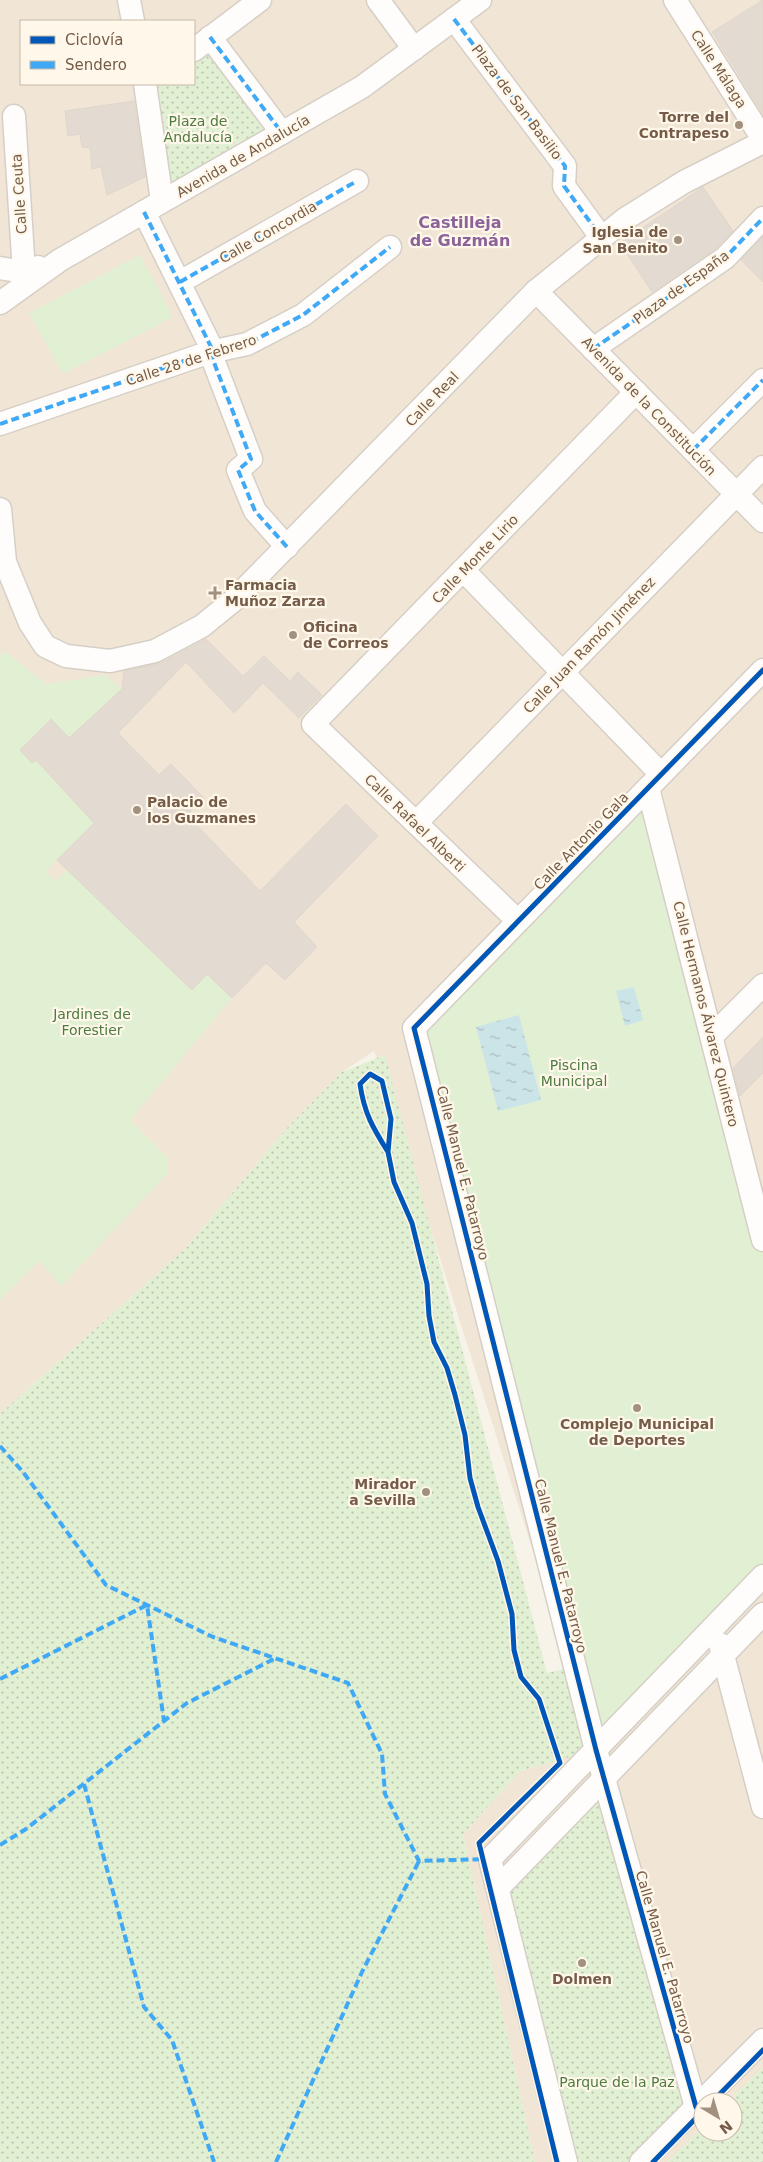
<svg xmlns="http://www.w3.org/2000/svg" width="763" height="2162" viewBox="0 0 763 2162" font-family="'DejaVu Sans',sans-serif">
  <defs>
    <pattern id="grass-dots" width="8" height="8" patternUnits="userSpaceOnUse" patternTransform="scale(1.25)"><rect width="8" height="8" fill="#e1efd3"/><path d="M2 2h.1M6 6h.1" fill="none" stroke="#bbc5ad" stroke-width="1.8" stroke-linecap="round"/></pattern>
    <pattern id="water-ripples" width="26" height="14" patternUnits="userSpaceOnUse" patternTransform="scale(1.25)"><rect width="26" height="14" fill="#cae4e8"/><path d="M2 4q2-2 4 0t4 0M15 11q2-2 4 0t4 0" fill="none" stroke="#a9bcbe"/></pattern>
  </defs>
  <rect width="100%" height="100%" fill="#f7f3e9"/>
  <path fill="#f1e6d6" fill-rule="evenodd" d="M 0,0 L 763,0 L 763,2067 L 728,2102 L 703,2102 L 703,2127 L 668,2162 L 535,2162 L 463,1834 L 520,1771 L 596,1750 L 374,1051 L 342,1072 L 286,1129 L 186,1248 L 0,1414 ZM 21,21 L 194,21 L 194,84 L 21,84 Z"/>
  <g fill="url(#grass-dots)">
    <polygon points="210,37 282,133 162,201 148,84 194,84 194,50"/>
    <polygon points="385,1055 547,1673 575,1666 596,1750 520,1771 463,1834 535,2162 0,2162 0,1414 186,1248 286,1129 342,1072"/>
    <polygon points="604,1778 696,2107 641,2162 566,2162 498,1888"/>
    <polygon points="763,2067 763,2162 668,2162 703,2127 703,2132 733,2132 733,2102 728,2102"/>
  </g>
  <g fill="#e1efd3">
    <polygon points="140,255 173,317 63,374 29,313"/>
    <polygon points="4,651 46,684 106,675 122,689 69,738 51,719 20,750 32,763 36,760 94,823 46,871 55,881 67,869 191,990 207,974 232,998 130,1120 168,1158 167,1174 61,1286 39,1261 0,1300 0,655"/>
    <polygon points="648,788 763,1240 763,1576 596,1750 414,1028"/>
  </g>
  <g fill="url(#water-ripples)">
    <polygon points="634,987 643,1020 625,1026 616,991"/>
    <polygon points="519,1015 541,1100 498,1111 476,1027"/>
  </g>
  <g fill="#e3dbd1" stroke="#e0d6cb">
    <polygon points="763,0 763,114 712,32"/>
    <polygon points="134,101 145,177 107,195 101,167 92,169 90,148 82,147 80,134 68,136 65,111"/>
    <polygon points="703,187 733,231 716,248 652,292 620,243"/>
    <polygon points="763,237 763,282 741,260"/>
    <polygon points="206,639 243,676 264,656 290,681 298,672 322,695 299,718 263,683 234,713 186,662 118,733 159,775 171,764 204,798 187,815 260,891 346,804 378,836 294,922 317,947 285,980 266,963 232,998 207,974 192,990 57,860 94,823 36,760 32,763 20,750 51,719 69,738 122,689 124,671 161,663"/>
    <polygon points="763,1037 763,1073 740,1096 733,1068"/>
  </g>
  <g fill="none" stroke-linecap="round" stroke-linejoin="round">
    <defs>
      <g id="street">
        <polyline points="129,0 133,21"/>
        <polyline points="378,0 414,49"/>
        <polyline points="675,0 763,139"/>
        <polyline points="454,19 565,166 564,186 601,237"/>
        <polyline points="210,37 282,133"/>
        <polyline points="194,50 260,0"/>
        <polyline points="145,84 162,201"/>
        <polyline points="14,116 24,272"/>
        <polyline points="144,212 213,351"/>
        <polyline points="0,268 24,272 38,267"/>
        <polyline points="180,282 357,181"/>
        <polyline points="536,291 763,521"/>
        <polyline points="0,303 60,260 362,87 480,0"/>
        <polyline points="593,349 725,258 763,218"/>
        <polyline points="210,352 251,459 238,470 255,511 287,547"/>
        <polyline points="0,424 210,352 247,344 303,315 390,247"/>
        <polyline points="693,450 763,380"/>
        <polyline points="0,509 5,562 30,623 45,646 66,656 110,661 155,651 202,626 234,600 536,291 625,219 684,182 763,142"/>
        <polyline points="463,570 661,774"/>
        <polyline points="648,788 763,1240"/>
        <polyline points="416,823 763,467"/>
        <polyline points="518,921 313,724 636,392"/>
        <polyline points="712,1036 763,985"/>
        <polyline points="720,1644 763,1807"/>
        <polyline points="498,1888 763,1614"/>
        <polyline points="696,2107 596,1750 414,1028 763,670"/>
        <polyline points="566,2162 490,1859 763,1576"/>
        <polyline points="641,2162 763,2040"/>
      </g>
    </defs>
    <use href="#street" stroke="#d6cfc6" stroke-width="25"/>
    <use href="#street" stroke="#fefdfc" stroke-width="22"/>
    <g stroke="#3fa9f5" stroke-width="4" stroke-dasharray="8 4" stroke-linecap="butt">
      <polyline points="454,19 565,166 564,186 601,237"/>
      <polyline points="210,37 282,133"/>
      <polyline points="144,212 213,351"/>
      <polyline points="180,282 357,181"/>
      <polyline points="593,349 725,258 763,218"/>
      <polyline points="210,352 251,459 238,470 255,511 287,547"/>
      <polyline points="0,424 210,352 247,344 303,315 390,247"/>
      <polyline points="693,450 763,380"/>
      <polyline points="0,1446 23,1472 106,1585 213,1637 348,1683 382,1754 385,1794 419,1861 486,1859"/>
      <polyline points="0,1679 147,1605 164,1721"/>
      <polyline points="84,1784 144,2007 172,2040 214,2162"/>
      <polyline points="0,1845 26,1829 187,1703 276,1658"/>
      <polyline points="276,2162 362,1972 419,1861"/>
    </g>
    <defs>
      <g id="cycleway">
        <path d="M 388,1152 C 373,1128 364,1113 360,1084 L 370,1074 L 382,1081 L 391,1119 L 388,1152 L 394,1182 L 412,1223 L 427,1284 L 429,1316 L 434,1342 L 447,1368 L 455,1395 L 465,1435 L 470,1478 L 478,1507 L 498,1561 L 512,1614 L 514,1650 L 521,1677 L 539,1699 L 560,1763 L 479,1843 L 557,2162"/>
        <polyline points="712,2102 763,2050"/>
        <polyline points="696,2107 596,1750 414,1028 763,670"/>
        <polyline points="653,2162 703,2111"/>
      </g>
    </defs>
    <use href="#cycleway" stroke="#fff8ea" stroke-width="8"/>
    <use href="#cycleway" stroke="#0057b8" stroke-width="5"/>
  </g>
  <g fill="#a39180" stroke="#fff8ea" stroke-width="2">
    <circle cx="739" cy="125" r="5"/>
    <circle cx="678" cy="240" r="5"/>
    <path d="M212.5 585.5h5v5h5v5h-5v5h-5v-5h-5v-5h5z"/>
    <circle cx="293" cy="635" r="5"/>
    <circle cx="137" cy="810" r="5"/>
    <circle cx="637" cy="1408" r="5"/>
    <circle cx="426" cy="1492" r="5"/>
    <circle cx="582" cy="1963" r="5"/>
  </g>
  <g text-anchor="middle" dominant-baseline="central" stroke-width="4.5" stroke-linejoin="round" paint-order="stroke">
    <g font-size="14" fill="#765c48" stroke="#fff8ea">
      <text transform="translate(719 69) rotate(57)">Calle Málaga</text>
      <text transform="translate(517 102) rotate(53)">Plaza de San Basilio</text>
      <text transform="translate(243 156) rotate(-30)">Avenida de Andalucía</text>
      <text transform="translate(19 194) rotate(-94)">Calle Ceuta</text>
      <text transform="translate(268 232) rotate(-30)">Calle Concordia</text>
      <text transform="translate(681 287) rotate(-36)">Plaza de España</text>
      <text transform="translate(191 360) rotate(-18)">Calle 28 de Febrero</text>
      <text transform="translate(432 399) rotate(-46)">Calle Real</text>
      <text transform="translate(649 406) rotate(46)">Avenida de la Constitución</text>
      <text transform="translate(475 559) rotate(-46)">Calle Monte Lirio</text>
      <text transform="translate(589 645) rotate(-46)">Calle Juan Ramón Jiménez</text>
      <text transform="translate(415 823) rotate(44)">Calle Rafael Alberti</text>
      <text transform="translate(581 841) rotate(-46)">Calle Antonio Gala</text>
      <text transform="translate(706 1014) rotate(76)">Calle Hermanos Álvarez Quintero</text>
      <text transform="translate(463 1173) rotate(76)">Calle Manuel E. Patarroyo</text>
      <text transform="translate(561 1566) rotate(76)">Calle Manuel E. Patarroyo</text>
      <text transform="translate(665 1957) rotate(74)">Calle Manuel E. Patarroyo</text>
    </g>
    <g font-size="14" font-weight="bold" fill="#765c48" stroke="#fff8ea" text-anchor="end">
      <text x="729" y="117">Torre del<tspan x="729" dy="16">Contrapeso</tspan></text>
      <text x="668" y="232">Iglesia de<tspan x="668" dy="16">San Benito</tspan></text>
      <text x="225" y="585" text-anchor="start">Farmacia<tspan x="225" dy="16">Muñoz Zarza</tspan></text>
      <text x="303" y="627" text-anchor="start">Oficina<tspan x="303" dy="16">de Correos</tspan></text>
      <text x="147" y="802" text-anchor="start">Palacio de<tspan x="147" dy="16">los Guzmanes</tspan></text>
      <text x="637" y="1424" text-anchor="middle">Complejo Municipal<tspan x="637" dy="16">de Deportes</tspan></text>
      <text x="416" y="1484">Mirador<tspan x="416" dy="16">a Sevilla</tspan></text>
      <text x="582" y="1979" text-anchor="middle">Dolmen</text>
    </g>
    <g font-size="14" fill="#4d7c40" stroke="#fff8ea">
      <text x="198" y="121">Plaza de<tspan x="198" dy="16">Andalucía</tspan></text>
      <text x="92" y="1014">Jardines de<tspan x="92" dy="16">Forestier</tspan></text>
      <text x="574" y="1065">Piscina<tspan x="574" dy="16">Municipal</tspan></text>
      <text x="617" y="2082">Parque de la Paz</text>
    </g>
    <g font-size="16" font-weight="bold" fill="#8b639a" stroke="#fff8ea">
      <text x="460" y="222">Castilleja<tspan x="460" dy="18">de Guzmán</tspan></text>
    </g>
  </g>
  <rect x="20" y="20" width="175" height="65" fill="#fff8ea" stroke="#c8baa9"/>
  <rect x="30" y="36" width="25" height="8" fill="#0057b8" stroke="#c8baa9"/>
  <text x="65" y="45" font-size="15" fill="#765c48">Ciclovía</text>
  <rect x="30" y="61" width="25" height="8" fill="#3fa9f5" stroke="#c8baa9"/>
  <text x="65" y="70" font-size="15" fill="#765c48">Sendero</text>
  <g transform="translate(718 2117) rotate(142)"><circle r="24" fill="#fff8ea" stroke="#c8baa9"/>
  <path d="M0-4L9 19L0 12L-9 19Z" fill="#a39180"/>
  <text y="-8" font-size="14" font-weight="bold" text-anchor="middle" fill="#765c48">N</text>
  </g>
</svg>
